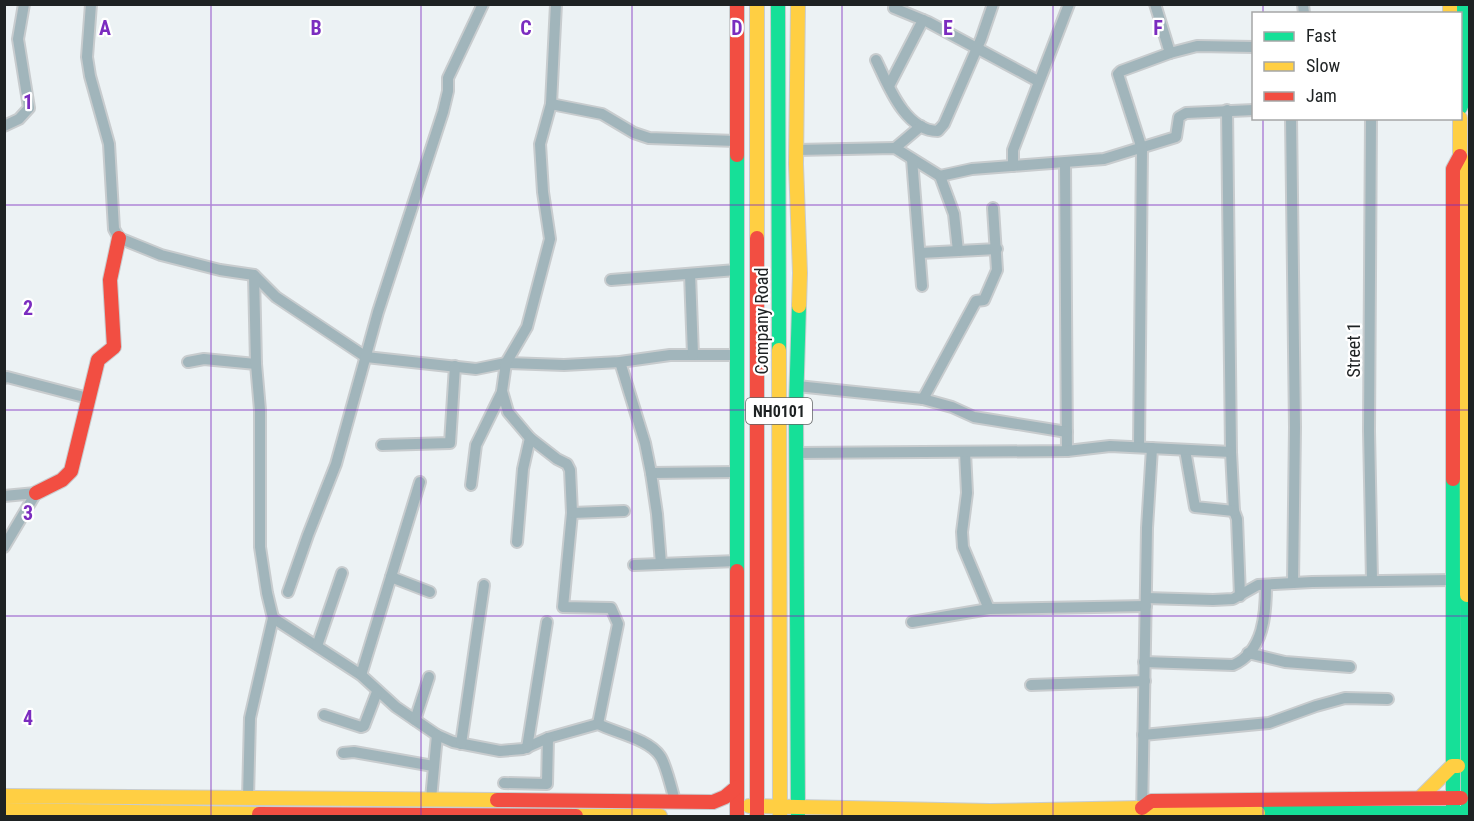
<svg xmlns="http://www.w3.org/2000/svg" width="1474" height="821" viewBox="0 0 1474 821" font-family="'Roboto Condensed',sans-serif">
  <rect width="100%" height="100%" fill="#ecf2f4"/>
  <g fill="none" stroke-linecap="round" stroke-linejoin="round">
    <defs>
      <g id="street">
        <polyline points="91,4 87,57 90,76 109,144 114,229 119,238 161,255 220,270 254,275 276,297 366,357 476,369 506,363 564,365 620,362 670,355 737,355"/>
        <polyline points="556,4 551,104 540,144 543,192 550,239 527,327 506,363 502,391 508,412 530,438 557,459 567,464 570,470 572,513 563,607 611,608 618,624 598,724"/>
        <polyline points="1155,4 1170,53"/>
        <polyline points="1303,4 1304,14"/>
        <polyline points="894,8 928,22 1038,81"/>
        <path d="M 876,60 C 888,85 905,131 938,131 L 944,124 L 981,39 L 993,4"/>
        <polyline points="889,86 923,20"/>
        <polyline points="551,104 602,114 634,133 649,138 736,141"/>
        <polyline points="1227,110 1231,452 1234,511 1237,519 1240,596"/>
        <polyline points="1291,118 1295,427 1293,583"/>
        <polyline points="1371,118 1369,431 1372,581"/>
        <polyline points="4,126 19,119 29,108 18,39 24,4"/>
        <polyline points="895,148 921,126"/>
        <polyline points="796,150 895,148 940,176 972,169 1104,159 1176,137 1179,117 1186,113 1254,110"/>
        <polyline points="912,159 922,286"/>
        <polyline points="1065,163 1067,451"/>
        <polyline points="1013,166 1013,150 1069,4"/>
        <polyline points="940,176 954,214 958,251"/>
        <polyline points="920,253 997,249"/>
        <polyline points="690,274 693,355"/>
        <polyline points="611,280 736,270"/>
        <polyline points="188,362 204,359 256,364"/>
        <polyline points="620,362 645,443 651,473 737,472"/>
        <polyline points="4,378 7,377 88,398"/>
        <polyline points="797,386 923,399 952,407 974,417 1067,432"/>
        <polyline points="923,399 976,301 984,300 997,270 993,208"/>
        <polyline points="382,445 450,443 455,366"/>
        <polyline points="1139,447 1142,149 1118,74 1121,71 1170,53 1197,46 1254,47"/>
        <polyline points="1185,450 1195,507 1234,511"/>
        <polyline points="965,452 967,493 962,532 963,547 989,609"/>
        <polyline points="797,453 1067,451 1110,446 1231,452"/>
        <polyline points="651,473 657,514 661,564"/>
        <polyline points="471,485 476,445 502,392"/>
        <polyline points="4,496 36,493"/>
        <polyline points="572,513 624,511"/>
        <polyline points="517,542 523,469 530,438"/>
        <polyline points="4,547 36,493"/>
        <polyline points="634,565 737,561"/>
        <polyline points="391,577 430,592"/>
        <polyline points="288,592 308,535 336,464 378,312 443,112 448,91 448,78 483,4"/>
        <polyline points="1146,598 1213,600 1233,599 1258,585 1312,582 1452,580"/>
        <path d="M 273,618 L 361,675 L 396,707 L 437,735 L 453,742 L 500,751 L 523,749 L 548,738 L 598,724 C 616,733 649,739 660,756 C 666,764 672,791 675,801"/>
        <polyline points="912,622 989,609 1146,606"/>
        <polyline points="317,646 342,573"/>
        <polyline points="1248,653 1285,662 1350,667"/>
        <path d="M 1144,662 L 1233,665 C 1264,652 1266,613 1266,585"/>
        <polyline points="361,675 420,482"/>
        <polyline points="1031,685 1145,681"/>
        <polyline points="324,715 361,727 364,726 377,692"/>
        <polyline points="415,720 429,677"/>
        <polyline points="1143,735 1269,723 1316,706 1345,698 1388,699"/>
        <polyline points="461,744 484,585"/>
        <polyline points="527,748 547,622"/>
        <polyline points="343,753 354,752 433,766"/>
        <polyline points="504,783 547,784 548,738"/>
        <polyline points="248,798 250,718 273,618 267,593 260,547 260,410 256,364 254,275"/>
        <polyline points="431,799 437,735"/>
        <polyline points="1142,816 1147,528 1152,448"/>
      </g>
      <g id="fast">
        <polyline points="778,4 779,350"/>
        <polyline points="1460,108 1465,97 1464,4"/>
        <polyline points="737,155 737,571"/>
        <polyline points="1453,479 1453,816"/>
        <polyline points="1467,595 1468,816"/>
        <polyline points="1258,813 1470,813"/>
        <polyline points="798,816 796,405 799,306"/>
      </g>
      <g id="slow">
        <polyline points="757,4 757,238"/>
        <polyline points="798,4 796,164 800,273 799,306"/>
        <polyline points="1450,4 1450,14"/>
        <polyline points="1460,118 1460,156 1466,169 1467,595"/>
        <polyline points="779,350 780,816"/>
        <polyline points="4,796 497,800"/>
        <polyline points="1420,798 1452,766 1458,766"/>
        <polyline points="749,806 990,811 1142,808 1152,813 1258,813"/>
        <polyline points="4,810 259,814"/>
        <polyline points="576,816 660,816"/>
      </g>
      <g id="jam">
        <polyline points="737,4 737,155"/>
        <polyline points="757,238 757,816"/>
        <polyline points="1453,479 1453,169 1460,156"/>
        <polyline points="36,493 62,480 71,471 98,360 114,347 110,280 119,238"/>
        <polyline points="737,571 737,816"/>
        <polyline points="497,800 713,802 725,797 737,787"/>
        <polyline points="1142,808 1151,801 1461,798"/>
        <polyline points="259,814 576,816"/>
      </g>
    </defs>
    <use href="#street" stroke="#c8ccce" stroke-width="14"/>
    <use href="#fast" stroke="#c8ccce" stroke-width="16"/>
    <use href="#slow" stroke="#c8ccce" stroke-width="16"/>
    <use href="#jam" stroke="#c8ccce" stroke-width="16"/>
    <use href="#street" stroke="#a1b5bb" stroke-width="10"/>
    <use href="#fast" stroke="#16e098" stroke-width="14"/>
    <use href="#slow" stroke="#ffcf43" stroke-width="14"/>
    <use href="#jam" stroke="#f24e42" stroke-width="14"/>
  </g>
  <path fill="none" stroke="#7b2cbf" stroke-width="1.5" stroke-opacity="0.55" d="M 211,4 L 211,816M 421,4 L 421,816M 632,4 L 632,816M 842,4 L 842,816M 1053,4 L 1053,816M 1263,4 L 1263,14M 1263,118 L 1263,816M 4,205 L 1470,205M 4,410 L 1470,410M 4,616 L 1470,616"/>
  <g text-anchor="middle" dominant-baseline="central" stroke-width="4.5" stroke-linejoin="round" paint-order="stroke">
    <rect fill="#fff" stroke="#626465" stroke-width="1.5" x="746" y="398" width="66" height="26" rx="4.5"/>
    <g font-size="16" font-weight="bold" fill="#1e2223">
      <text x="779" y="411">NH0101</text>
    </g>
    <g font-size="18" fill="#1e2223" stroke="#fff">
      <text transform="translate(761 321) rotate(-90)">Company Road</text>
      <text transform="translate(1353 350) rotate(-90)">Street 1</text>
    </g>
  </g>
  <g font-size="20" text-anchor="middle" font-weight="bold" fill="#7b2cbf" stroke="#fff" stroke-width="4.5" stroke-linejoin="round" paint-order="stroke">
    <text x="105" y="35">A</text>
    <text x="316" y="35">B</text>
    <text x="526" y="35">C</text>
    <text x="737" y="35">D</text>
    <text x="948" y="35">E</text>
    <text x="1158" y="35">F</text>
    <text x="28" y="109">1</text>
    <text x="28" y="315">2</text>
    <text x="28" y="520">3</text>
    <text x="28" y="725">4</text>
  </g>
  <rect width="1474" height="821" fill="none" stroke="#1e2223" stroke-width="12"/>
  <rect x="1252" y="12" width="210" height="108" fill="#ffffff" stroke="#a5a7a7" stroke-width="1.5"/>
  <rect x="1264" y="32" width="30" height="9" fill="#16e098" stroke="#a5a7a7" stroke-width="1.5"/>
  <text x="1306" y="42" font-size="18" fill="#1e2223">Fast</text>
  <rect x="1264" y="62" width="30" height="9" fill="#ffcf43" stroke="#a5a7a7" stroke-width="1.5"/>
  <text x="1306" y="72" font-size="18" fill="#1e2223">Slow</text>
  <rect x="1264" y="92" width="30" height="9" fill="#f24e42" stroke="#a5a7a7" stroke-width="1.5"/>
  <text x="1306" y="102" font-size="18" fill="#1e2223">Jam</text>
</svg>
